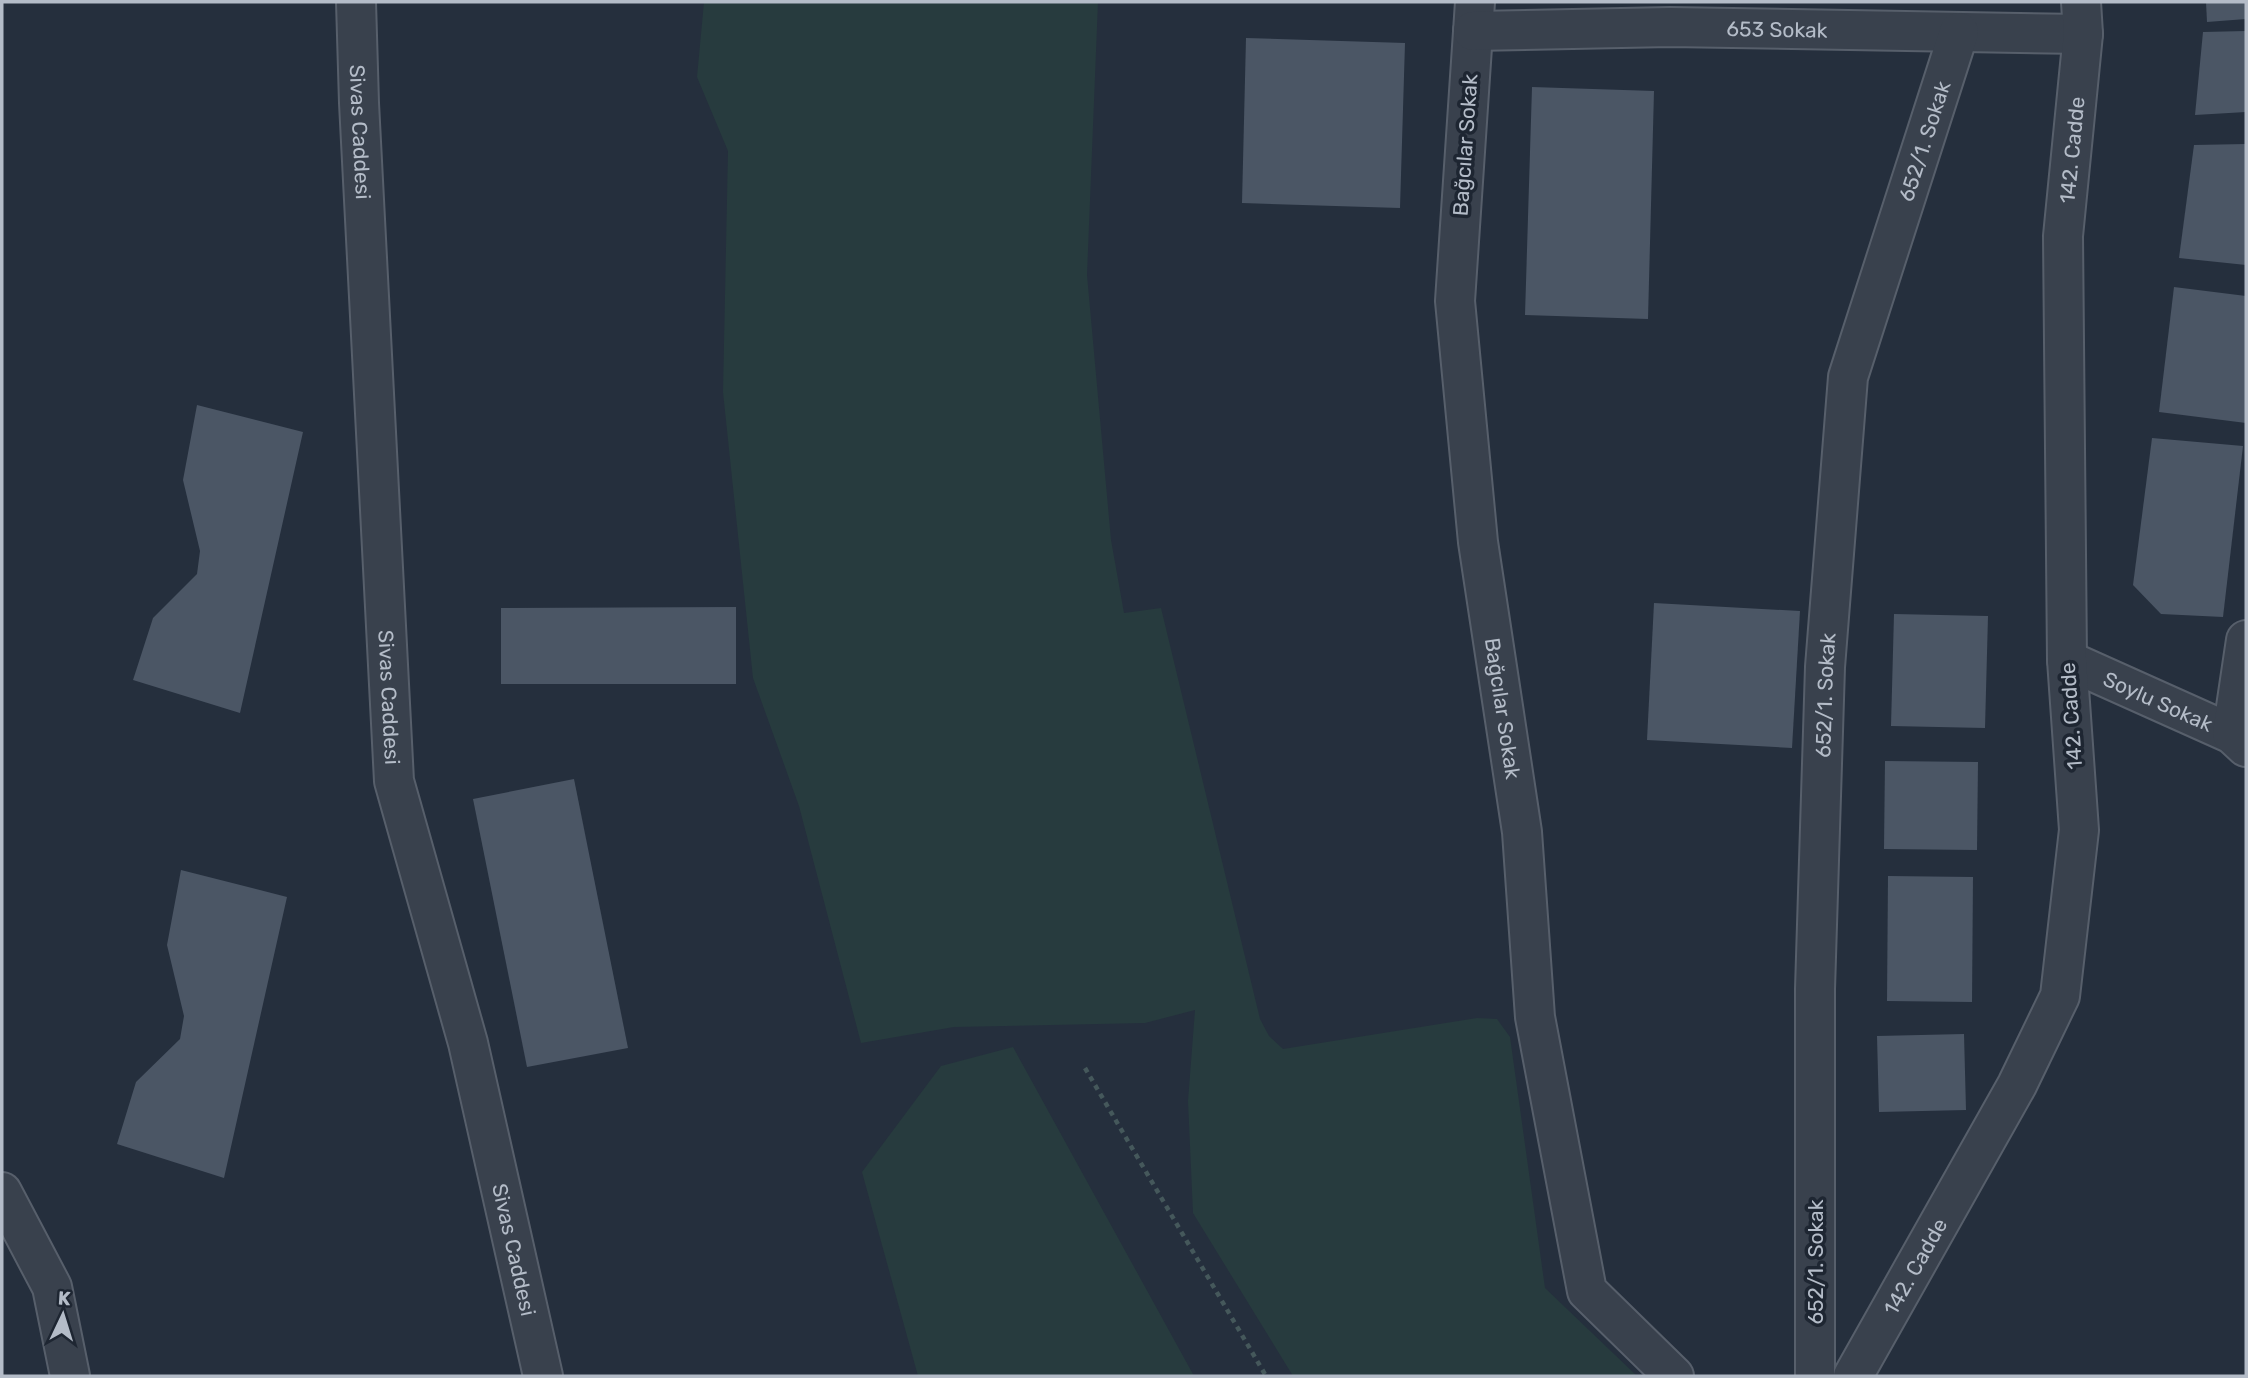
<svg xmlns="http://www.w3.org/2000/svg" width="2248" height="1378" viewBox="0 0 2248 1378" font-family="Rubik,sans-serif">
  <rect width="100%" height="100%" fill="#252f3d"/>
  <g fill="#273b3e">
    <polygon points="704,2 1098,2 1087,275 1111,540 1124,613 1161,608 1260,1019 1269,1036 1283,1049 1477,1018 1497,1019 1510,1037 1545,1288 1637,1376 1293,1376 1193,1213 1188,1101 1195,1010 1145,1023 954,1027 861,1043 799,806 753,678 723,392 728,151 697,77"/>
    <polygon points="1013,1047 1194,1376 918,1376 862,1172 941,1066"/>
  </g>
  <g fill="#4b5665">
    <polygon points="2206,2 2246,2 2246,19 2207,22"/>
    <polygon points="2246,31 2246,112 2195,115 2203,32"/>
    <polygon points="1246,38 1405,43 1400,208 1242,203"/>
    <polygon points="1532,87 1654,91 1648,319 1525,315"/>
    <polygon points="2246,144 2246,265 2179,258 2194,145"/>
    <polygon points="2174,287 2246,296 2246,423 2159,412"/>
    <polygon points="197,405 303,432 240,713 133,680 153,618 197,574 200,551 183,480"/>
    <polygon points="2152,438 2243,446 2223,617 2161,614 2133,585"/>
    <polygon points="1654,603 1800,611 1792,748 1647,740"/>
    <polygon points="736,607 736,684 501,684 501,608"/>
    <polygon points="1894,614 1988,616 1985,728 1891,726"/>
    <polygon points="1885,761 1978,762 1977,850 1884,849"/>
    <polygon points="574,779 628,1048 527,1067 473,799"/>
    <polygon points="181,870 287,897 224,1178 117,1144 136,1082 180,1039 184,1016 167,945"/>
    <polygon points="1888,876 1973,877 1972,1002 1887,1001"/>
    <polygon points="1964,1034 1966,1110 1879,1112 1877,1036"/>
  </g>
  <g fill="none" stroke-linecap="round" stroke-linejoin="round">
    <defs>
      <g id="minor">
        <path id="s1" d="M 356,2 L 359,103 L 394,781 L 468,1043 L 543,1376"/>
        <path id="s2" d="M 1475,2 L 1455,301 L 1478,542 L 1522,832 L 1535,1017 L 1587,1291 L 1674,1376"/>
        <path id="s3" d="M 1473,31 L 1670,27 L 2083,34"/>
        <path id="s4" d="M 2067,660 L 2232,734 L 2246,747"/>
        <polyline points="2232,734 2246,640"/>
        <polyline points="2,1192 52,1287 70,1376"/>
        <path id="s5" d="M 1815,1376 L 1815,989 L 1825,667 L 1848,377 L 1959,32"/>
        <path id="s6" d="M 1853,1376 L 2017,1085 L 2060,996 L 2079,830 L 2067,660 L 2063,236 L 2083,34 L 2081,2"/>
      </g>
    </defs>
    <use href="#minor" stroke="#575f6b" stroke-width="42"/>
    <polyline stroke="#45585b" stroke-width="4.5" stroke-dasharray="5 5" stroke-linecap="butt" points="1085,1068 1266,1376"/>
    <use href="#minor" stroke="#39414d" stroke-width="38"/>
  </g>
  <g text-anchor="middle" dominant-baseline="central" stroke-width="7" stroke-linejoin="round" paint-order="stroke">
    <g font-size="21" fill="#b4bcc8" stroke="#1e2632">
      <text stroke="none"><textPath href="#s3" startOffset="304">653 Sokak</textPath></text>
      <text stroke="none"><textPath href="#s1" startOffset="130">Sivas Caddesi</textPath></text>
      <text stroke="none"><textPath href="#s5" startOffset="1248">652/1. Sokak</textPath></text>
      <text transform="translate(1465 145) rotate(-86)">Bağcılar Sokak</text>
      <text stroke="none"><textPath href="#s6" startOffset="1281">142. Cadde</textPath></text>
      <text stroke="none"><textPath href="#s5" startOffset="681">652/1. Sokak</textPath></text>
      <text stroke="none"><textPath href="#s1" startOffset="696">Sivas Caddesi</textPath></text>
      <text stroke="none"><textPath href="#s4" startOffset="100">Soylu Sokak</textPath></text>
      <text stroke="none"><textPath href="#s2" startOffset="710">Bağcılar Sokak</textPath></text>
      <text transform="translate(2071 716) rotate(-94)">142. Cadde</text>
      <text stroke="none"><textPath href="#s1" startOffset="1264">Sivas Caddesi</textPath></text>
      <text transform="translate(1815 1262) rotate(-90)">652/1. Sokak</text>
      <text stroke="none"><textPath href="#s6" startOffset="126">142. Cadde</textPath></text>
    </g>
  </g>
  <rect width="2248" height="1378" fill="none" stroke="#b4bcc8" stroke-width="7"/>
  <g transform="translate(63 1315) rotate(4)" stroke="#1e2632" stroke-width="5" paint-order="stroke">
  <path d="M0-5L12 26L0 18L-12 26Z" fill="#b4bcc8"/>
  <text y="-10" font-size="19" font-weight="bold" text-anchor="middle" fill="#b4bcc8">K</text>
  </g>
</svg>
